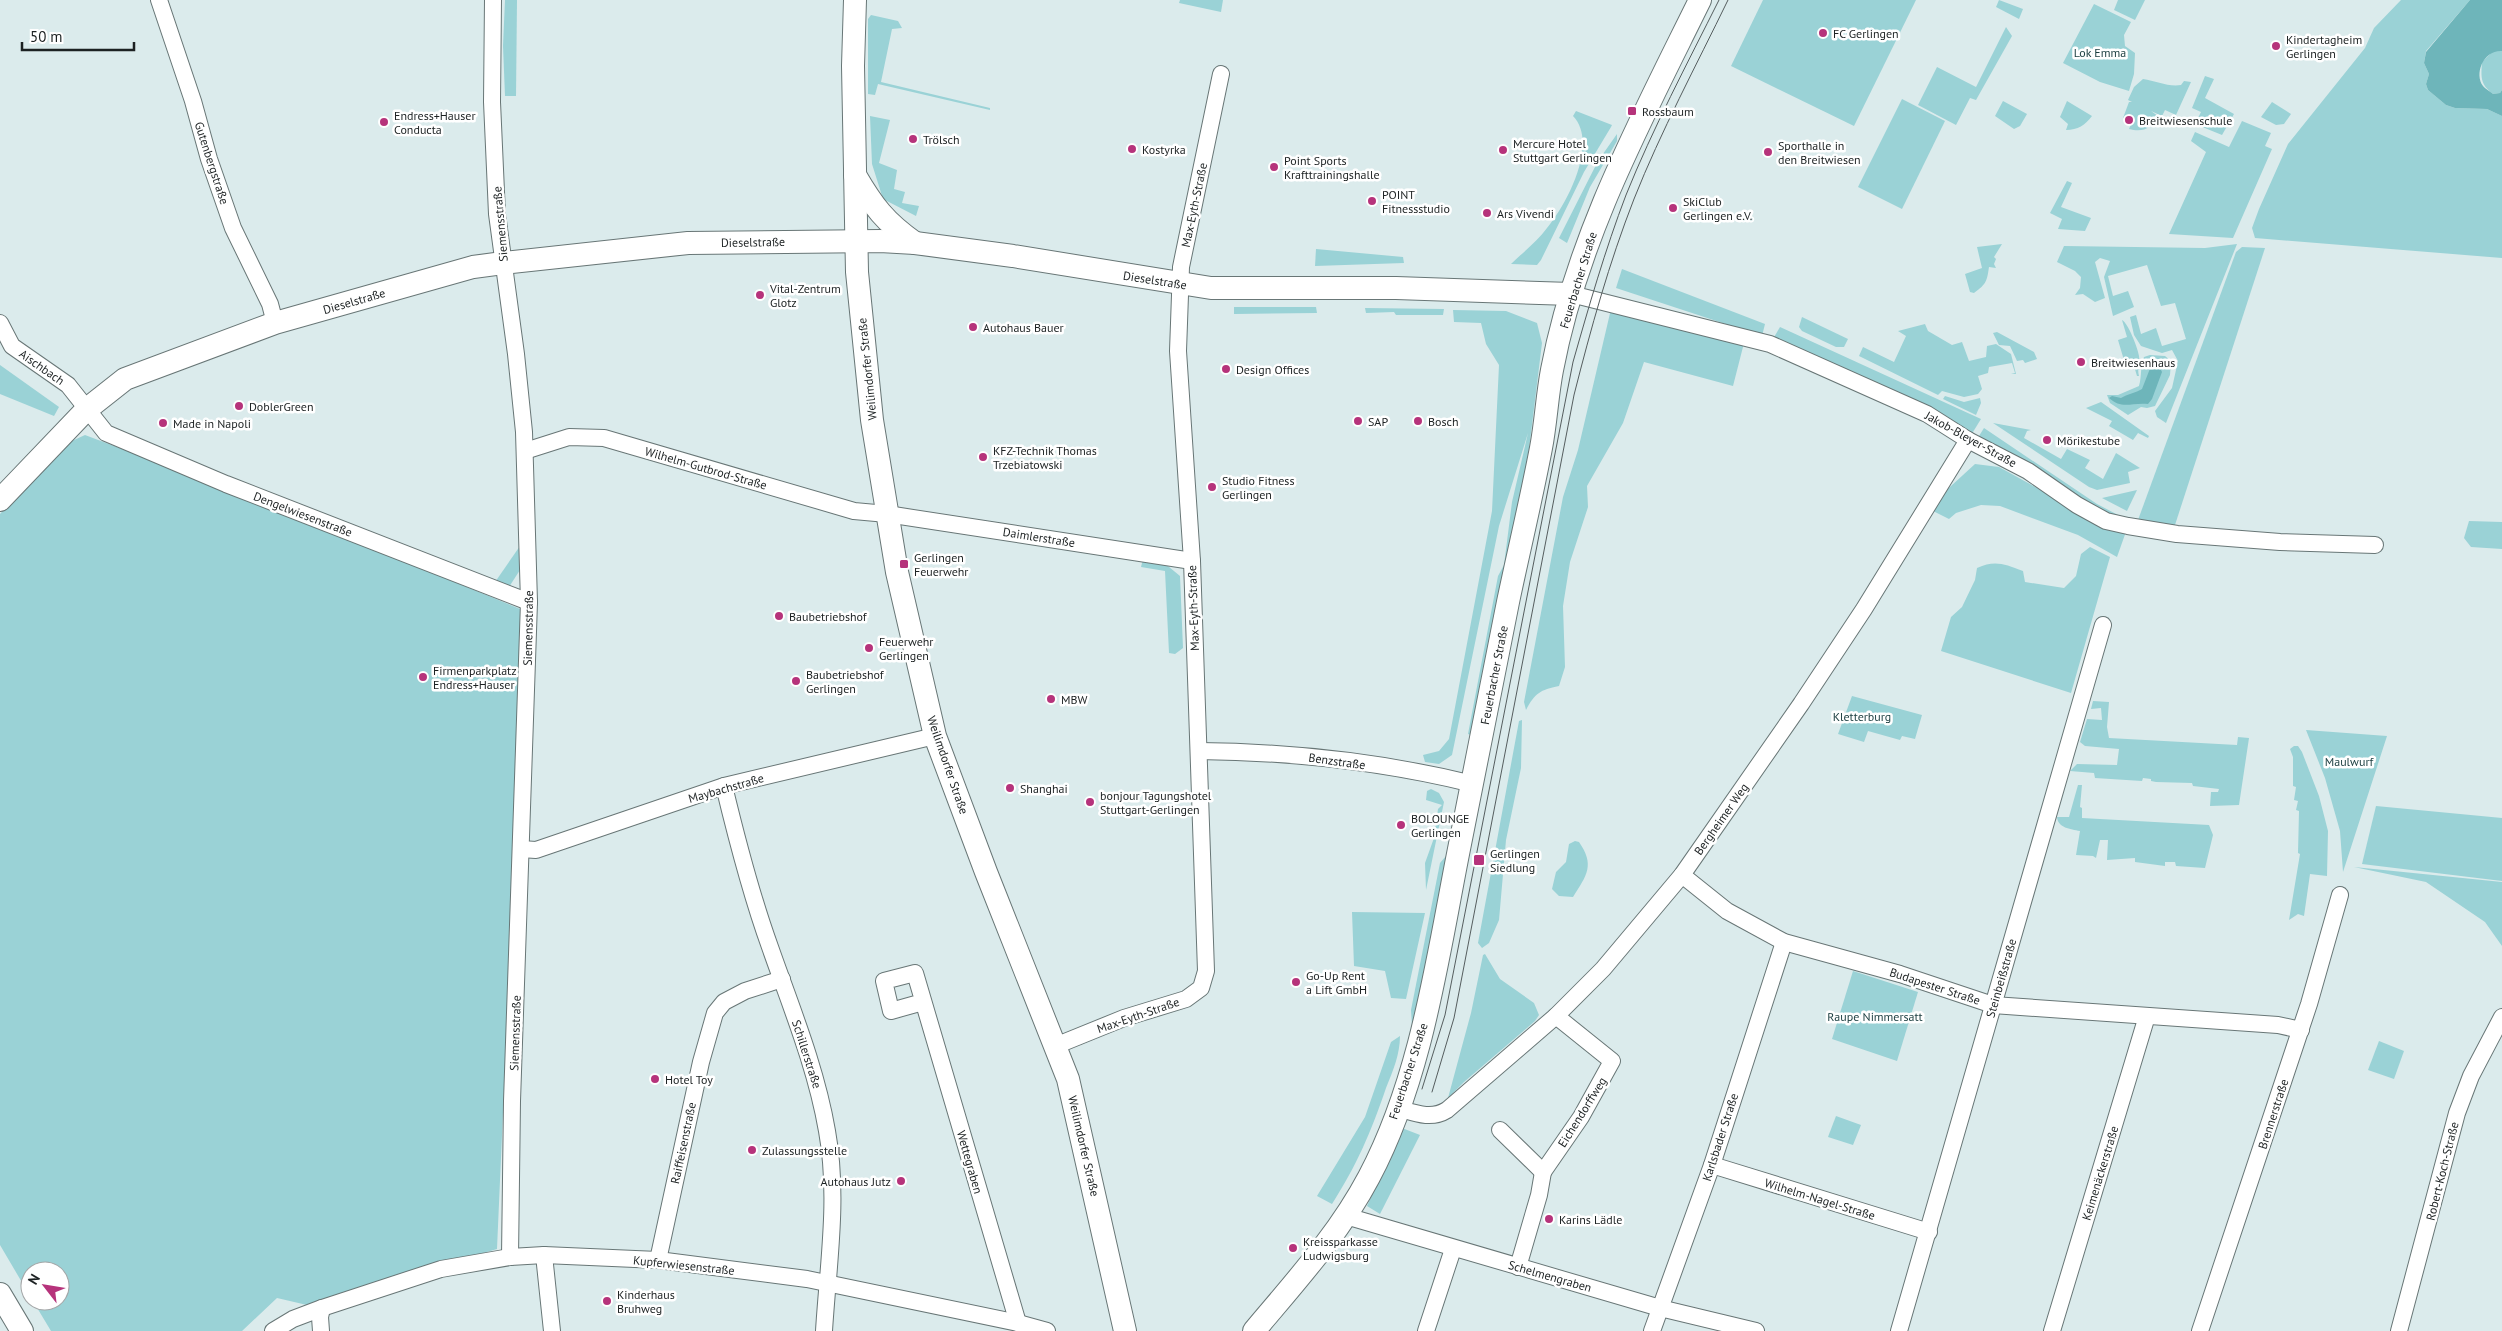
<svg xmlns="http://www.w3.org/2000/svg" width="2502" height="1331" viewBox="0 0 2502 1331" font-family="'PT Sans',sans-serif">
  <rect width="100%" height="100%" fill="#dbebec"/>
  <g fill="#9ad2d6">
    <polygon points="505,0 517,0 516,96 505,96 503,46"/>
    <polygon points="1180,0 1223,0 1221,12 1179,3"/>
    <polygon points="1763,0 1916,0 1854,126 1731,66"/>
    <polygon points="1999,0 2023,9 2019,19 1996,7"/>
    <polygon points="2118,0 2145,0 2135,20 2114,10"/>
    <polygon points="2401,0 2470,0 2426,51 2424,63 2429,74 2426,84 2428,90 2446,105 2455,108 2487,109 2502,116 2502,258 2255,238 2252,228 2259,209 2288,144 2365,48 2374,28"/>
    <polygon points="2094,4 2131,22 2124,35 2125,46 2135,53 2134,74 2129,91 2100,82 2063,63"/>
    <polygon points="871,15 898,21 902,28 892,29 881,82 990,108 990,110 878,84 875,95 868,94 868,19"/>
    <polygon points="2006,27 2012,36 1976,100 1970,98 1956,125 1918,105 1937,67 1976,87"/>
    <path d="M 2493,51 L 2502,51 L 2502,90 L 2500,93 L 2493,94 C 2480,84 2481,77 2482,62 Z"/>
    <polygon points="2205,76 2214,79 2205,98 2234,114 2222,135 2195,124 2201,112 2192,108"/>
    <path d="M 2143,79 C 2156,81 2168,87 2181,85 L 2184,81 L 2191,82 L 2176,115 L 2165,110 L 2162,116 L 2151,111 L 2158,116 C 2152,128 2143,133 2129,129 L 2132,122 L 2123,118 L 2129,102 L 2132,102 L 2128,100 L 2134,87 Z"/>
    <polygon points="1902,99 1945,121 1902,209 1858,187"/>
    <polygon points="2003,101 2027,114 2020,126 2014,129 1995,116"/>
    <path d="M 2067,101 L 2092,116 C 2085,125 2078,130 2066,130 L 2068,124 L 2060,117 Z"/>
    <polygon points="2272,102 2291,114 2284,124 2276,125 2261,117"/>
    <path d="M 1576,111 L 1612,125 L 1611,127 L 1584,172 L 1541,260 L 1537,265 L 1511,264 C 1523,252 1537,242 1547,228 C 1567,204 1599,143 1573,116 Z"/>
    <polygon points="870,116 890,120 879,163 897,170 894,189 905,192 902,203 919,206 916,216 883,199 872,164"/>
    <polygon points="2242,121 2271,133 2265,146 2272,149 2233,238 2169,234 2206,152 2191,141 2195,132 2229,147"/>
    <polygon points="1617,134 1617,141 1590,187 1567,243 1559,238 1598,161"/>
    <polygon points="2067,181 2072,183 2061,207 2091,218 2085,231 2058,229 2062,219 2050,213"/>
    <path d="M 2002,244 L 1994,257 L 1996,259 L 1994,264 L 1996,268 L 1989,267 C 1987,280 1987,284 1974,293 L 1970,292 L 1965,274 L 1982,268 L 1977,247 Z"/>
    <polygon points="2237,244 2166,423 2157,417 2155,411 2172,388 2178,361 2172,350 2162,353 2141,346 2134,335 2130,317 2136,315 2141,334 2156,328 2162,346 2186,339 2175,303 2161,306 2147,265 2108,276 2113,296 2128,291 2134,307 2113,316 2104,277 2110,261 2100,258 2095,262 2105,298 2095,302 2083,294 2075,295 2080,288 2081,277 2075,271 2057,262 2064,246 2205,248"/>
    <polygon points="2242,247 2265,248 2174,528 2138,520 2236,252"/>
    <polygon points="1316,249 1403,257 1404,263 1315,266"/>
    <polygon points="1622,269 1765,324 1762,336 1616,288"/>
    <polygon points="1234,307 1316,307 1317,313 1234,314"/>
    <polygon points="1365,308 1444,309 1443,315 1396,315 1394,312 1366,313"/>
    <path d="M 1611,309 L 1744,343 L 1733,386 L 1644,362 L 1623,423 L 1587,486 L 1588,507 L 1570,562 L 1563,606 L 1565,667 L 1559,686 C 1540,690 1535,693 1526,710 L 1524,702 L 1563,497 L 1578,450 Z"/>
    <polygon points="1453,310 1506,311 1537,323 1542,343 1529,449 1474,736 1468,734 1498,576 1504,565 1512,502 1528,433 1499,526 1452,755 1439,764 1425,762 1423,755 1439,751 1449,739 1492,511 1499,365 1486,344 1481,323 1454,322"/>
    <polygon points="1802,317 1848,339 1844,347 1836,347 1802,331 1799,327"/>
    <path d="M 2122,320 C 2128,323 2138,348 2139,356 C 2140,363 2137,368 2139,376 L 2137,376 L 2134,366 L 2126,367 L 2118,340 L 2127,337 Z"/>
    <polygon points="1925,324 1928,331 1952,345 1962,342 1969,361 1986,357 1987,346 1996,344 2011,354 2016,374 2011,374 2015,373 2012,363 1989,367 1988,373 1978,376 1982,389 1978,394 1964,397 1942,391 1938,395 1859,356 1863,347 1894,362 1906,336 1898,331"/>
    <polygon points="1780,327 1981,419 1968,440 1770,344"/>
    <polygon points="1997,332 2034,352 2037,359 2025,363 2023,360 2017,361 2010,346 1999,345 1993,333"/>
    <path d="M 2150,355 L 2165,356 L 2171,361 L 2170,375 L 2155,406 L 2147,408 L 2141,407 L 2128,415 L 2110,403 L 2107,395 L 2118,395 L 2139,386 C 2142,376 2140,366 2144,357 Z"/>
    <polygon points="0,365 59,407 54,416 0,394"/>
    <polygon points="1945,396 1964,402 1980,398 1981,403 1976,415 1943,399"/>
    <polygon points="2101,402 2149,436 2148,438 2138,433 2133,440 2109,426 2112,421 2086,408"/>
    <polygon points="1993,423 2031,430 2027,431 2024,438 2061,459 2067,449 2090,460 2085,468 2103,479 2116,453 2140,468 2128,472 2130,483 2097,490 2089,487"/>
    <polygon points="1984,428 2097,504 2118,515 2117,516 2103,513 1979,436"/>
    <polygon points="85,435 228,489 525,611 497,1249 307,1305 277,1298 242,1331 51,1331 33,1301 60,1301 60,1271 30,1271 30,1296 0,1245 0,514 61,446"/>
    <polygon points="1975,464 1999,467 2079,511 2128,526 2117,557 2078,535 2000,506 1981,505 1956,513 1949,519 1927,508"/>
    <polygon points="2137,490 2127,511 2102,498"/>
    <polygon points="2469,521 2502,522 2502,549 2471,547 2464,538"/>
    <polygon points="520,546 520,570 507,590 493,585"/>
    <path d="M 2090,547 L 2110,557 L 2071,693 L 1941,651 L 1951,617 L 1962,607 L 1975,580 L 1977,568 C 1995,560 2004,564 2023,571 L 2025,582 L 2064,588 L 2076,576 L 2081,554 Z"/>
    <polygon points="1143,559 1163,562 1180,576 1183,648 1175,654 1169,653 1165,571 1141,567"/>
    <polygon points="1852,696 1922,715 1915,739 1902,736 1900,740 1868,731 1864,742 1838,734"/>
    <polygon points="2093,701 2109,702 2107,727 2109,738 2237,745 2238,737 2249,738 2239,805 2210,806 2211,792 2218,792 2219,789 2193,786 2192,783 2156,782 2151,781 2151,779 2143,778 2142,781 2095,778 2094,773 2070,771 2077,764 2117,765 2119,749 2085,746 2080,742 2087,719 2102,720 2101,708 2091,709"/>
    <polygon points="1522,720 1521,768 1506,840 1499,920 1489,943 1482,948 1478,943 1519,721"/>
    <polygon points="2306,730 2387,736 2343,872 2340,831 2325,778"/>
    <polygon points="2294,746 2298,746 2302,752 2319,796 2328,831 2327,876 2310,874 2304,916 2298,914 2289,920 2300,854 2298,853 2299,811 2296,810 2298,801 2294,800 2296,787 2293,786 2293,757 2290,749"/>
    <path d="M 2078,785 L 2082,785 L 2080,807 L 2082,808 L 2082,818 L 2209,825 L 2213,835 L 2205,868 L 2176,866 L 2175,862 L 2165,862 L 2165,866 L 2135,862 L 2135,858 L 2107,860 L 2108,840 L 2100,840 L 2096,858 L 2093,856 L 2076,855 L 2080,831 C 2070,829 2058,828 2057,817 L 2069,817 Z"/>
    <polygon points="1431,789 1439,793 1444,802 1426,890 1425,863 1434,838 1438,809 1442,805 1426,800 1427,791"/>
    <polygon points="2376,806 2502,818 2502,881 2362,864"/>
    <path d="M 1575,841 L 1579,842 C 1595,865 1587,875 1573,897 L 1559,896 L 1552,889 L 1556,872 L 1566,862 L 1569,844 Z"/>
    <polygon points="1446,856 1450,856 1412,1026 1411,1010 1440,863"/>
    <polygon points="2354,867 2502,882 2502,946 2485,922 2426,882"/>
    <polygon points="1352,912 1425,913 1406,999 1391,998 1385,971 1354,966"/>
    <polygon points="1485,954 1500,979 1534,1003 1539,1015 1535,1021 1464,1082 1448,1098 1471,1013 1483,955"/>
    <polygon points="1853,971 1918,992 1897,1061 1832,1039"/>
    <path d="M 1400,1036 C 1400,1054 1393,1071 1386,1088 C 1371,1132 1357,1165 1332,1204 L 1317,1196 L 1365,1117 L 1391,1042 Z"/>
    <polygon points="2379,1041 2404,1051 2394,1079 2368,1070"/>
    <polygon points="1836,1116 1861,1125 1853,1145 1828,1137"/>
    <polygon points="1402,1128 1420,1135 1380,1214 1367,1206"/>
  </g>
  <g fill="#6eb5ba">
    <path d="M 2470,0 L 2502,0 L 2502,51 C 2483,50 2474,74 2483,86 C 2485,89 2490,91 2493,94 L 2500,93 L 2502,90 L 2502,116 L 2487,109 L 2455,108 L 2446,105 L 2428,90 L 2426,84 L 2429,74 L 2424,63 L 2426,52 Z"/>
    <path d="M 2151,366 L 2160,368 L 2162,372 L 2152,399 L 2148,404 C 2132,402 2122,410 2109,398 L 2112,396 L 2121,398 C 2127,394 2136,393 2142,389 Z"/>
  </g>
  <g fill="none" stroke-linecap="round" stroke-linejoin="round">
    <defs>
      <g id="street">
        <polyline points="159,0 193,101 209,159 233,228 270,304 275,323"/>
        <polyline points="493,0 492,102 497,214 516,354 524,432 529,602 512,1101 510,1257"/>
        <polyline points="1571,294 1770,344 1927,414 1968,440 2028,471 2077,505 2106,521 2128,526 2177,534 2280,542 2375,545"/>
        <polyline points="0,323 12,346 68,385 106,433 226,484 529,602"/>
        <polyline points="525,451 569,437 604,438 854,511 887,514 1192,561"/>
        <path d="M 1199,751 C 1291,752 1384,762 1473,784"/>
        <path d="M 724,786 C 737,840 751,895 770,947 C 791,1007 816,1067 827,1131 C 839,1197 828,1265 824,1331"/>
        <polyline points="521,849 536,850 724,786 935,736"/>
        <polyline points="1682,875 1727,911 1784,942 1900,974 1993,1005 2278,1025 2301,1030"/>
        <polyline points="923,1002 891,1011 884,981 915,973 1018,1323"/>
        <polyline points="1055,1046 1124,1018 1186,999 1201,988 1206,971 1192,561 1178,351 1181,267 1221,74"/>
        <path d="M 1398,1108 C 1415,1113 1431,1120 1447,1110 L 1556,1016 L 1603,969 L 1682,875 L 1801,704 L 1864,609 L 1968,440"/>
        <polyline points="1500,1130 1543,1172 1581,1117 1612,1061 1556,1016"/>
        <polyline points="1712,1165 1929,1232"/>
        <polyline points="1346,1216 1660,1308 1756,1331"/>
        <polyline points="544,1255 552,1331"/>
        <polyline points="658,1260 701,1062 715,1013 724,1002 745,991 782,979"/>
        <polyline points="1518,1267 1539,1195 1543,1172"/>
        <polyline points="273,1331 293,1319 322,1308 441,1269 510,1257 544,1255 658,1260 807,1279 1018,1323 1047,1331"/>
        <polyline points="321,1331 320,1317 322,1308"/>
        <polyline points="1426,1331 1453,1249"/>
        <polyline points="1652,1331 1712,1165 1784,942"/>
        <polyline points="1899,1331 2103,625"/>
        <polyline points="2052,1331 2147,1016"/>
        <polyline points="2200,1331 2309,1004 2340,895"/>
        <polyline points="2399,1331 2457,1113 2471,1076 2502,1017"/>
      </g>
      <g id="secondary">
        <polyline points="855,0 853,66 857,272 872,420 897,572 935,736 986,872 1068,1079 1125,1331"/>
        <path d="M 855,175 C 873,206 885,222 915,243"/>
        <polyline points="0,500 87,409 125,379 275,323 473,267 503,263 688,243 880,241 915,243 1013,256 1211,288 1396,288 1571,294"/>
        <polyline points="0,1294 22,1331"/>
        <path d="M 1254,1331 C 1295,1282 1339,1234 1369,1177 C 1421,1079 1437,961 1458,854 C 1475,770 1491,686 1508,602 C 1519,550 1531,500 1541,448 C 1546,422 1547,396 1552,370 C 1577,238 1641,120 1700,0"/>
      </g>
    </defs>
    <use href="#street" stroke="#687676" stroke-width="18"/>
    <use href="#secondary" stroke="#687676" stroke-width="24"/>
    <use href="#street" stroke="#fff" stroke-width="16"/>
    <use href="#secondary" stroke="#fff" stroke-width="22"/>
    <g stroke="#555d5e" stroke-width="1">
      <path d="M 1422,1089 L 1445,1015 L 1573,362 C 1589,306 1605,250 1626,195 C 1653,128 1687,64 1719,0"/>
      <path d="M 1432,1092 L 1454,1018 L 1574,395 C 1591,328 1609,263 1634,199 C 1661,131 1696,66 1728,0"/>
    </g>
  </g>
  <g fill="#b6337b" stroke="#fff" stroke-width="2">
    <circle cx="1823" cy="33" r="5"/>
    <circle cx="2276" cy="46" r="5"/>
    <rect x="1627" y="106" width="10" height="10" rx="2.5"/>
    <circle cx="2129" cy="120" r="5"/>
    <circle cx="384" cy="122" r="5"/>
    <circle cx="913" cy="139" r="5"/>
    <circle cx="1132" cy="149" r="5"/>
    <circle cx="1503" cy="150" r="5"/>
    <circle cx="1768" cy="152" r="5"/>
    <circle cx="1274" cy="167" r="5"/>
    <circle cx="1372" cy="201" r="5"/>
    <circle cx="1673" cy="208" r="5"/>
    <circle cx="1487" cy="213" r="5"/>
    <circle cx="760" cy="295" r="5"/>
    <circle cx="973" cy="327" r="5"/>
    <circle cx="2081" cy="362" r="5"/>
    <circle cx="1226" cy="369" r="5"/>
    <circle cx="239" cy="406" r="5"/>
    <circle cx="1358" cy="421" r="5"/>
    <circle cx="1418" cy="421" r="5"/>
    <circle cx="163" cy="423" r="5"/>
    <circle cx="2047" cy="440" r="5"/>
    <circle cx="983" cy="457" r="5"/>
    <circle cx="1212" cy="487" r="5"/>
    <rect x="899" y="559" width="10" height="10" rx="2.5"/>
    <circle cx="779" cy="616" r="5"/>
    <circle cx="869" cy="648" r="5"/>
    <circle cx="423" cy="677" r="5"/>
    <circle cx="796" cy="681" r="5"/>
    <circle cx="1051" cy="699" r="5"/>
    <circle cx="1010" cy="788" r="5"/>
    <circle cx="1090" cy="802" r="5"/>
    <circle cx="1401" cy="825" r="5"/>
    <rect x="1473" y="854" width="12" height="12" rx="2.5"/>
    <circle cx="1296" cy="982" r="5"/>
    <circle cx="655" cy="1079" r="5"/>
    <circle cx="752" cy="1150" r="5"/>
    <circle cx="901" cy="1181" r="5"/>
    <circle cx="1549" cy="1219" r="5"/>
    <circle cx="1293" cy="1248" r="5"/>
    <circle cx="607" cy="1301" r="5"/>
  </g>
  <g text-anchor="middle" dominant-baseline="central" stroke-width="5" stroke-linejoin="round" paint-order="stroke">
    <g font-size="12" fill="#1c2122" stroke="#fff" text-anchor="start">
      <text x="1833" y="33">FC Gerlingen</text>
      <text x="2286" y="39">Kindertagheim<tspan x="2286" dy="14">Gerlingen</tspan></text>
      <text x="1642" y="111">Rossbaum</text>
      <text x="394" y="115">Endress+Hauser<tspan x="394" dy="14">Conducta</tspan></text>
      <text x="2139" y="120">Breitwiesenschule</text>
      <text x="923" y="139">Trölsch</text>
      <text x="1513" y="143">Mercure Hotel<tspan x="1513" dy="14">Stuttgart Gerlingen</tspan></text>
      <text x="1778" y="145">Sporthalle in<tspan x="1778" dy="14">den Breitwiesen</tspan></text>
      <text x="1142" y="149">Kostyrka</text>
      <text x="1284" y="160">Point Sports<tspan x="1284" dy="14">Krafttrainingshalle</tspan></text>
      <text x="1382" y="194">POINT<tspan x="1382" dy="14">Fitnessstudio</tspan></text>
      <text x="1683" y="201">SkiClub<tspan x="1683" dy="14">Gerlingen e.V.</tspan></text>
      <text x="1497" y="213">Ars Vivendi</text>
      <text x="770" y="288">Vital-Zentrum<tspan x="770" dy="14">Glotz</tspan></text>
      <text x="983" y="327">Autohaus Bauer</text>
      <text x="2091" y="362">Breitwiesenhaus</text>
      <text x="1236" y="369">Design Offices</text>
      <text x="249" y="406">DoblerGreen</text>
      <text x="1368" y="421">SAP</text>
      <text x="1428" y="421">Bosch</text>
      <text x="173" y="423">Made in Napoli</text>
      <text x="2057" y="440">Mörikestube</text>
      <text x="993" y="450">KFZ-Technik Thomas<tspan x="993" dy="14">Trzebiatowski</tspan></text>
      <text x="1222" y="480">Studio Fitness<tspan x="1222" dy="14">Gerlingen</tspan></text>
      <text x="914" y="557">Gerlingen<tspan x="914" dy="14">Feuerwehr</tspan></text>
      <text x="789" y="616">Baubetriebshof</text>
      <text x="879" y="641">Feuerwehr<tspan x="879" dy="14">Gerlingen</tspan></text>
      <text x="433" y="670">Firmenparkplatz<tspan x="433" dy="14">Endress+Hauser</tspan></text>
      <text x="806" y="674">Baubetriebshof<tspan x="806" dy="14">Gerlingen</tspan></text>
      <text x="1061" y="699">MBW</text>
      <text x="1020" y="788">Shanghai</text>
      <text x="1100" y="795">bonjour Tagungshotel<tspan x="1100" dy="14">Stuttgart-Gerlingen</tspan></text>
      <text x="1411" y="818">BOLOUNGE<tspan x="1411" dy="14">Gerlingen</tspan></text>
      <text x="1490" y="853">Gerlingen<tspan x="1490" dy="14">Siedlung</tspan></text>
      <text x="1306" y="975">Go-Up Rent<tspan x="1306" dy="14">a Lift GmbH</tspan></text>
      <text x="665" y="1079">Hotel Toy</text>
      <text x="762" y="1150">Zulassungsstelle</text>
      <text x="891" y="1181" text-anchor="end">Autohaus Jutz</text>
      <text x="1559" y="1219">Karins Lädle</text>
      <text x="1303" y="1241">Kreissparkasse<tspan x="1303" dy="14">Ludwigsburg</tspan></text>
      <text x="617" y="1294">Kinderhaus<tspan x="617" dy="14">Bruhweg</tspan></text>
    </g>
    <g font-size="12" fill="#193c3e" stroke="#fff">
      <text x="2100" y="52">Lok Emma</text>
      <text x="1862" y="716">Kletterburg</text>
      <text x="2349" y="761">Maulwurf</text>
      <text x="1875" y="1016">Raupe Nimmersatt</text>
    </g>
    <g font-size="12" fill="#1c2122" stroke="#fff">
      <text transform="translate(212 163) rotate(72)">Gutenbergstraße</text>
      <text transform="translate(1194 205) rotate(-78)">Max-Eyth-Straße</text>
      <text transform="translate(500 224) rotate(-95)">Siemensstraße</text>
      <text transform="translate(753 242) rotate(-1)">Dieselstraße</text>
      <text transform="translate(1155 280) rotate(9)">Dieselstraße</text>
      <text transform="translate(1578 280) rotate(-73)">Feuerbacher Straße</text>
      <text transform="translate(354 301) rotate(-16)">Dieselstraße</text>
      <text transform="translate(42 367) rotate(35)">Aischbach</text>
      <text transform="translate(867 369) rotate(-96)">Weilimdorfer Straße</text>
      <text transform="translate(1971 439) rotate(29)">Jakob-Bleyer-Straße</text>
      <text transform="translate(706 468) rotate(16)">Wilhelm-Gutbrod-Straße</text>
      <text transform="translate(303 514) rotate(21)">Dengelwiesenstraße</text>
      <text transform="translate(1039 537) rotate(9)">Daimlerstraße</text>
      <text transform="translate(1193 608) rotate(-92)">Max-Eyth-Straße</text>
      <text transform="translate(528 628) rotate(-89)">Siemensstraße</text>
      <text transform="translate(1494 675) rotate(-79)">Feuerbacher Straße</text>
      <text transform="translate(1337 761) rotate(8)">Benzstraße</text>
      <text transform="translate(948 765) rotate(71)">Weilimdorfer Straße</text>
      <text transform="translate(726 788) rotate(-16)">Maybachstraße</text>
      <text transform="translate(1721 819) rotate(-55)">Bergheimer Weg</text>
      <text transform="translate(2001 978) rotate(-74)">Steinbeißstraße</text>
      <text transform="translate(1935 986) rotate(18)">Budapester Straße</text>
      <text transform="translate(1138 1015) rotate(-19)">Max-Eyth-Straße</text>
      <text transform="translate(515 1033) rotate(-88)">Siemensstraße</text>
      <text transform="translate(807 1054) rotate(72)">Schillerstraße</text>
      <text transform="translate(1408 1071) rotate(-72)">Feuerbacher Straße</text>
      <text transform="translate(1582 1112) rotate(-58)">Eichendorffweg</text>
      <text transform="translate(2273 1114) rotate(-72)">Brennerstraße</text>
      <text transform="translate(1720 1137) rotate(-72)">Karlsbader Straße</text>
      <text transform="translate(683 1143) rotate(-78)">Raiffeisenstraße</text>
      <text transform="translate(1084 1146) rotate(77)">Weilimdorfer Straße</text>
      <text transform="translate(970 1162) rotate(74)">Wettegraben</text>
      <text transform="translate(2442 1171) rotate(-76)">Robert-Koch-Straße</text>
      <text transform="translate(2100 1173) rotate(-73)">Keimenäckerstraße</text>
      <text transform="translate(1820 1199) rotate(17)">Wilhelm-Nagel-Straße</text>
      <text transform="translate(684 1265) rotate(6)">Kupferwiesenstraße</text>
      <text transform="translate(1550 1276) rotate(16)">Schelmengraben</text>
    </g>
  </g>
  <g transform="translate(45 1286) rotate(301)"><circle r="24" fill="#ffffff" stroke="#a4a6a7"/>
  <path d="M0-4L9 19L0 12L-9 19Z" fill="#b6337b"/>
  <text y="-8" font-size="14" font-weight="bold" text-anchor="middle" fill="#1c2122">N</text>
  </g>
  <path d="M22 42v8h112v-8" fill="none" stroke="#1c2122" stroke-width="2.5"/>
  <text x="30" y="42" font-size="15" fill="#1c2122" stroke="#ffffff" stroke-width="4" paint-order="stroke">50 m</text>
</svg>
